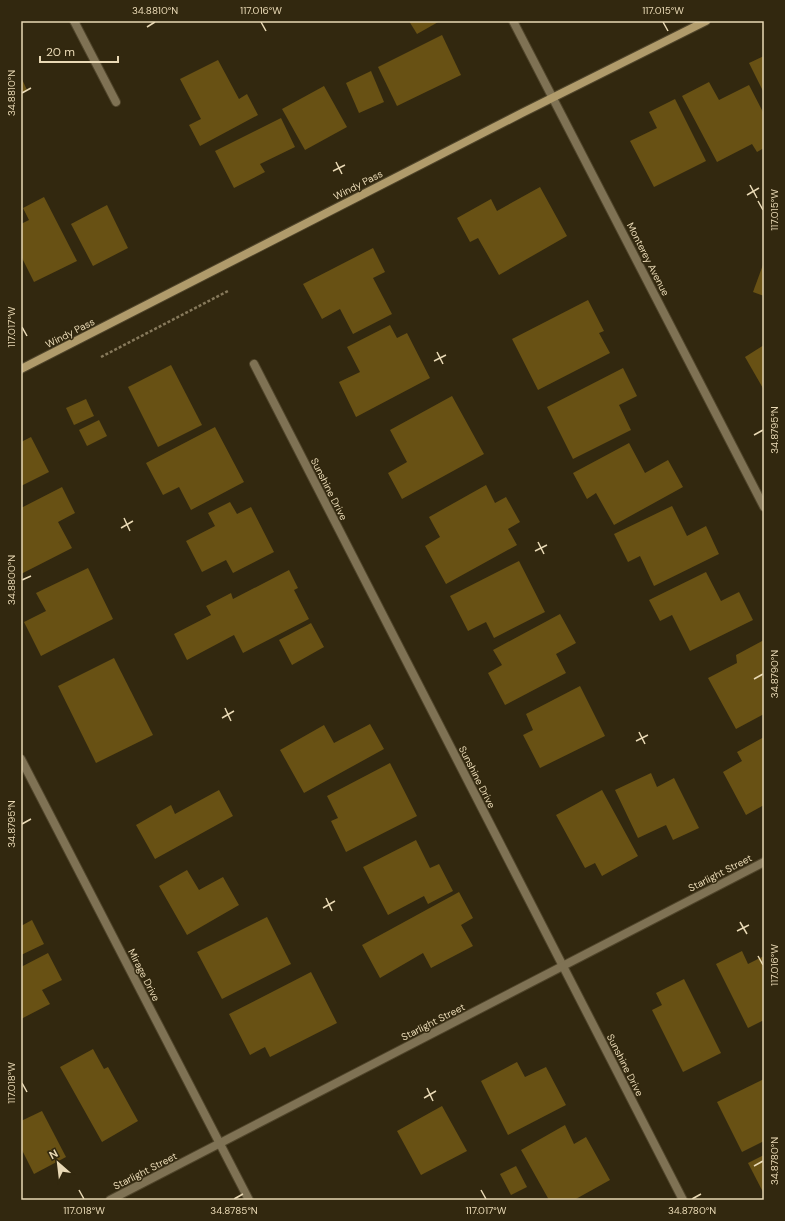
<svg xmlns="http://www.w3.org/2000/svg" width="785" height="1221" viewBox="0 0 785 1221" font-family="'DM Sans',sans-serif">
  <rect width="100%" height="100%" fill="#32280f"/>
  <g fill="#685114">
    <polygon points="409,21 440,21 417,34"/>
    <polygon points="442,35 461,75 397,106 378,67"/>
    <polygon points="764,56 764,93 749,63"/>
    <polygon points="218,60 239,99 247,94 258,115 200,146 189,125 201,119 180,79"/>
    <polygon points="371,71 384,102 359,113 346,83"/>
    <polygon points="21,77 27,90 21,93"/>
    <polygon points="709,82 719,100 749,85 764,114 764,148 757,152 752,144 717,162 682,96"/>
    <polygon points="324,86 347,127 305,150 282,109"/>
    <polygon points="675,99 706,161 654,187 630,141 657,128 649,112"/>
    <polygon points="281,118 295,147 260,164 265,172 234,188 215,151"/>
    <polygon points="540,187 567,236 499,275 478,238 470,242 457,218 491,199 497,211"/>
    <polygon points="44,197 77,261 34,282 21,256 21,224 29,220 23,208"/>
    <polygon points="107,205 128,248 93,266 71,224"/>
    <polygon points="373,248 385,272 373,278 392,314 353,334 340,309 322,319 303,284"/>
    <polygon points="764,262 764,296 753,292"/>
    <polygon points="588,300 604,331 599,333 610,353 538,390 512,339"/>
    <polygon points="390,325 397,338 407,333 430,378 356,417 339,382 360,372 347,347"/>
    <polygon points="764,345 764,390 745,357"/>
    <polygon points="171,365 202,425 158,447 128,387"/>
    <polygon points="623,368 637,396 619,405 631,430 573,459 547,407"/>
    <polygon points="452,396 484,454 402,499 388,473 407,462 390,430"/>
    <polygon points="86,399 94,416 74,425 66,408"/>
    <polygon points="99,420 107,436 87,446 79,430"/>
    <polygon points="215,427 244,482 191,510 179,487 163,495 146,463"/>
    <polygon points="31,437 49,472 21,486 21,442"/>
    <polygon points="629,443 645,473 668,460 683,487 614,525 596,493 587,499 573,473"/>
    <polygon points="486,485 495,503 506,497 520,522 508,529 517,545 446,584 425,546 440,537 429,517"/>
    <polygon points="62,487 75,513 58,522 72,548 21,574 21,508"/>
    <polygon points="230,502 237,514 251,507 274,552 233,573 226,560 202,572 186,541 215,526 208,513"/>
    <polygon points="672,506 687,536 706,526 719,554 654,586 640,556 628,562 614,534"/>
    <polygon points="519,561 545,612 494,638 486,622 468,631 450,596"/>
    <polygon points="88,568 113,619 41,656 24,622 46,611 36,593"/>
    <polygon points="289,570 298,588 294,590 309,619 243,653 234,635 187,660 174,634 211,615 206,606 231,593 233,599"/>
    <polygon points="706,572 721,601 739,592 753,620 690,651 672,615 660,621 649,600"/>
    <polygon points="560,614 576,643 556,654 566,673 505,705 488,673 502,665 493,650"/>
    <polygon points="311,623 324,647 292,665 279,640"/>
    <polygon points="764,640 764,714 736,729 708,678 737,663 736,655"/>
    <polygon points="114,658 153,735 96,763 58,686"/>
    <polygon points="580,686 605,736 540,768 523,735 533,730 526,714"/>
    <polygon points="370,724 384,749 304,793 280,750 324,725 334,743"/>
    <polygon points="764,737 764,805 746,815 723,772 742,761 737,752"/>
    <polygon points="390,763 417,816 346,852 331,821 338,818 327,796"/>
    <polygon points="651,773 657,787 674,778 699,828 673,840 666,825 638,838 615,790"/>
    <polygon points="219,790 233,816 155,859 136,825 171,805 175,814"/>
    <polygon points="602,790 638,856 602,876 595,863 585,868 556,815"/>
    <polygon points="416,840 430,868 439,864 453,891 428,904 424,896 388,915 363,867"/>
    <polygon points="187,870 199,890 223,877 239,905 187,935 159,886"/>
    <polygon points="459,892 473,918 461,925 473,946 431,968 423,953 380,978 362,945"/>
    <polygon points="267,917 291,964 222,999 197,952"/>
    <polygon points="32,920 44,944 21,955 21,926"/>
    <polygon points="742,951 748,964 764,956 764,1020 748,1028 716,964"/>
    <polygon points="48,953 62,980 42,990 50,1004 21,1019 21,967"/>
    <polygon points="311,972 337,1023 270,1057 265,1047 250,1055 229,1014"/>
    <polygon points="684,979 721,1053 683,1072 652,1010 662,1005 656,993"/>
    <polygon points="93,1049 104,1069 108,1067 138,1121 102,1142 60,1067"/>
    <polygon points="517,1062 525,1077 546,1067 566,1105 508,1135 481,1081"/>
    <polygon points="764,1079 764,1141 742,1152 717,1102"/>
    <polygon points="442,1106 467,1151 421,1175 397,1131"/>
    <polygon points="42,1111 66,1157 34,1174 21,1148 21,1121"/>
    <polygon points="565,1125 574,1144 586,1137 610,1180 574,1200 549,1200 521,1150"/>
    <polygon points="764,1155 764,1194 748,1163"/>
    <polygon points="516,1166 527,1187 511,1195 500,1174"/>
  </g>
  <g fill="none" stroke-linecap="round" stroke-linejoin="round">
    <defs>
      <g id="street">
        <polyline points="74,21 116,102"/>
        <polyline points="513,21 764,507"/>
        <polyline points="254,364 683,1200"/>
        <polyline points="21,759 249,1200"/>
        <polyline points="110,1200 764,862"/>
      </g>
      <polyline id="secondary" points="21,369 522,113 706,21"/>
    </defs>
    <use href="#street" stroke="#4f442a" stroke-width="10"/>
    <use href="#secondary" stroke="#4f442a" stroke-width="10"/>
    <polyline stroke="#86795b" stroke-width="2.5" stroke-dasharray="3 2" stroke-linecap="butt" points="101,357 228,291"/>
    <use href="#street" stroke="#7f7254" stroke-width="8"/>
    <use href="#secondary" stroke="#b09b6b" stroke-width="8"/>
  </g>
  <path fill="none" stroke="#e9d9b5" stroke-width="1.5" d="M 261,22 L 266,31M 663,22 L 668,31M 147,27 L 155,22M 22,93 L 31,88M 336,162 L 342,174M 333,171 L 345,165M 750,185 L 757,198M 747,195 L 759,188M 758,201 L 763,210M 22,327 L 27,336M 437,352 L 443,364M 434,361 L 446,355M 754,435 L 763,430M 124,518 L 130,531M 121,528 L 133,521M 538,542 L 544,554M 535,551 L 547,545M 22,580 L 31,576M 754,679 L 763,674M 225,708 L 231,721M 222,718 L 234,711M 639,732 L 645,744M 636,741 L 648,735M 22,824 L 31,819M 326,898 L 332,911M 323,908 L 335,901M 740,922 L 747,934M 737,931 L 749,925M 758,956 L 763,965M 22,1083 L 27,1092M 427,1088 L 433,1101M 424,1098 L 436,1091M 754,1166 L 763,1161M 79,1190 L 84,1199M 481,1190 L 486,1199M 234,1199 L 243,1194M 692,1199 L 701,1194"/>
  <g text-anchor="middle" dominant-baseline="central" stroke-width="3" stroke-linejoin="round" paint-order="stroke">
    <g font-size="10" fill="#e9d9b5" stroke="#32280f">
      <text transform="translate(358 185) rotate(-27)">Windy Pass</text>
      <text transform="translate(648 259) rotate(63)">Monterey Avenue</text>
      <text transform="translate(70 333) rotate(-27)">Windy Pass</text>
      <text transform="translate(329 489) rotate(63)">Sunshine Drive</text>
      <text transform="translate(477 777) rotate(63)">Sunshine Drive</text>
      <text transform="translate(720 873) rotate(-27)">Starlight Street</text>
      <text transform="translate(144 975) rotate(63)">Mirage Drive</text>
      <text transform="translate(433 1022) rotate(-27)">Starlight Street</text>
      <text transform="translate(625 1065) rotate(63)">Sunshine Drive</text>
      <text transform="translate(145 1171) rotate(-27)">Starlight Street</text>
    </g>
  </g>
  <rect width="785" height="1221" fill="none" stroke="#32280f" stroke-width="44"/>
  <g transform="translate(58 1163) rotate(332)" stroke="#32280f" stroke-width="3" paint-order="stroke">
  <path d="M0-3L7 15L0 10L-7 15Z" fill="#e9d9b5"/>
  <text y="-6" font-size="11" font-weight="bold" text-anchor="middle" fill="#e9d9b5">N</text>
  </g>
  <path d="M40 56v6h78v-6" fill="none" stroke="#e9d9b5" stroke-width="2"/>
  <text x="46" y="56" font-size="12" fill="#e9d9b5" stroke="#32280f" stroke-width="3" paint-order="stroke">20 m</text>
  <rect x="22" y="22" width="741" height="1177" fill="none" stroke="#e9d9b5" stroke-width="1.5"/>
  <g font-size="10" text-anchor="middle" fill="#e9d9b5">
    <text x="155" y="14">34.8810°N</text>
    <text x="261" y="14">117.016°W</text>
    <text x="663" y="14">117.015°W</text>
    <text transform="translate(11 93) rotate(-90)" y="4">34.8810°N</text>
    <text transform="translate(774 210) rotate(-90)" y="4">117.015°W</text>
    <text transform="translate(11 327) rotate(-90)" y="4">117.017°W</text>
    <text transform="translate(774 430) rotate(-90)" y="4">34.8795°N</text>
    <text transform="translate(11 580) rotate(-90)" y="4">34.8800°N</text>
    <text transform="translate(774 674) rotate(-90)" y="4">34.8790°N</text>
    <text transform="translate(11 824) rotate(-90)" y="4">34.8795°N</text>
    <text transform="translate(774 965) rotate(-90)" y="4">117.016°W</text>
    <text transform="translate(11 1083) rotate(-90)" y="4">117.018°W</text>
    <text transform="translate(774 1161) rotate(-90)" y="4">34.8780°N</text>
    <text x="84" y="1214">117.018°W</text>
    <text x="234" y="1214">34.8785°N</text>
    <text x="486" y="1214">117.017°W</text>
    <text x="692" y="1214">34.8780°N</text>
  </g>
</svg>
